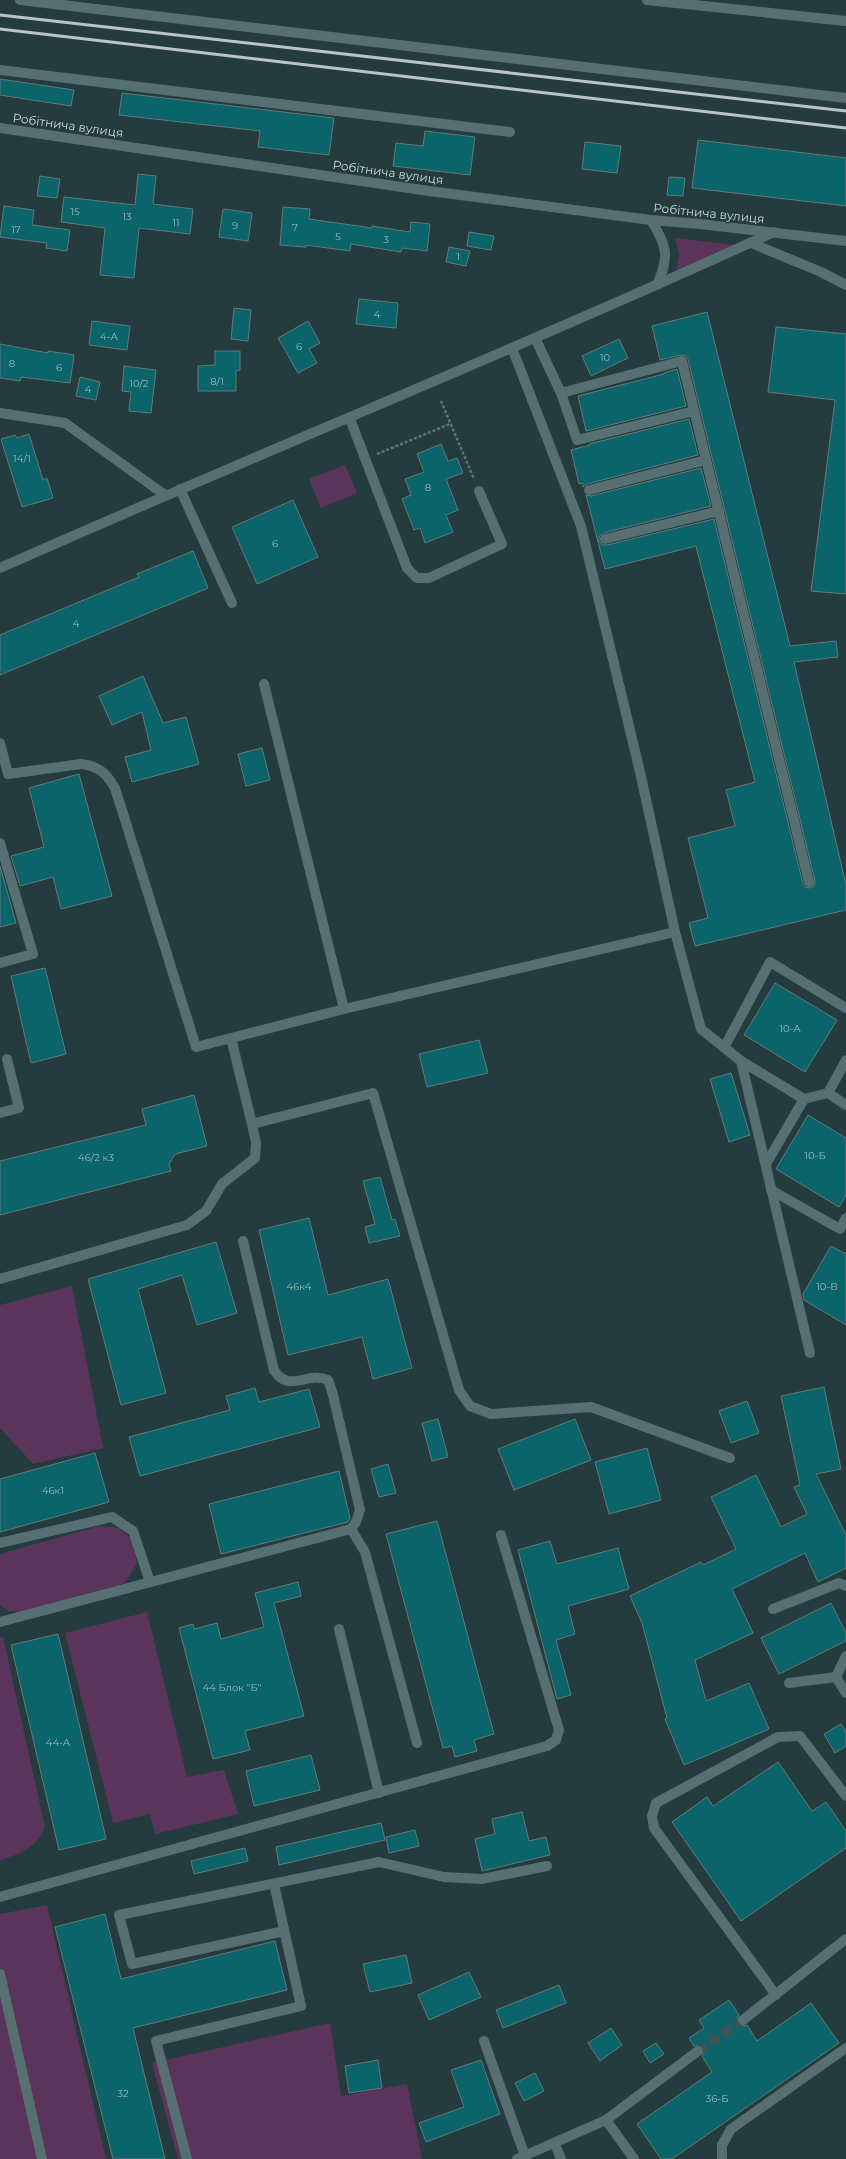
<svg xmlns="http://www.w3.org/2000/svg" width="846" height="2159" viewBox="0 0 846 2159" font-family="Montserrat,sans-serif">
  <rect width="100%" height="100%" fill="#253c3e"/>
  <g fill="#5a345a">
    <polygon points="675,238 734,245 676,271 679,254"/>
    <polygon points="345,465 357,493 321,508 309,479"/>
    <polygon points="72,1286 103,1448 33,1464 0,1428 0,1305"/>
    <polygon points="100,1526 119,1528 133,1542 137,1563 125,1583 26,1612 8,1611 0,1605 0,1555 3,1553"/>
    <polygon points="147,1612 187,1777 224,1770 238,1814 155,1834 150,1814 113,1823 65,1633"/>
    <path d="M 3,1637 L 45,1827 C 35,1850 21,1852 0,1861 L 0,1638 Z"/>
    <polygon points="47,1905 106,2159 0,2159 0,1914"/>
    <polygon points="330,2023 341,2096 407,2084 422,2159 178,2159 152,2063"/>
  </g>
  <g fill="#0b646a" stroke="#617a7c">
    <polygon points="0,79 74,90 71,106 0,95"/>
    <polygon points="122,93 334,118 329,155 258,147 260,131 119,115"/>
    <polygon points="425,131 475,137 470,175 393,166 396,143 423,146"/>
    <polygon points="698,140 846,158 846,206 692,188"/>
    <polygon points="585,142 621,146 617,173 582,169"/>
    <polygon points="138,174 156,176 153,204 193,209 190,234 139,228 134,278 100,275 105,228 61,222 64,197 135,205"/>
    <polygon points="40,176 60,179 57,198 37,196"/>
    <polygon points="669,177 685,178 683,196 667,195"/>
    <polygon points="4,206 34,210 32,225 70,230 67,251 46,248 47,243 0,237"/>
    <polygon points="283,207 310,209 309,219 372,228 372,226 410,232 411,222 430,224 427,251 402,248 401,252 351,244 350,251 306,245 306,247 280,245"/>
    <polygon points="223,209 252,213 248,241 219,237"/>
    <polygon points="469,232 494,236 491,250 467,246"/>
    <polygon points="449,247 470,251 466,266 446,262"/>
    <polygon points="359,299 398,303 396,328 356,324"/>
    <polygon points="234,308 251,310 248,341 231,339"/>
    <polygon points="707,312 790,646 836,641 838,657 794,662 846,885 846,910 695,946 689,923 708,918 688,838 735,826 726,790 755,782 696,546 605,569 586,495 591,496 701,468 711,506 603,533 599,537 599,541 603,545 607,545 714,519 803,884 805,887 810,888 814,886 815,881 688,359 686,356 681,355 660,360 652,326"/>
    <polygon points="92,321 130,326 127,350 89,345"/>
    <polygon points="308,321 320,343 309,349 317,363 298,373 278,338"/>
    <polygon points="776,327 846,334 846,594 811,591 835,400 768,392"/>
    <polygon points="619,339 628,358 591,376 582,356"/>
    <polygon points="0,344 48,353 48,351 74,355 70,383 21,377 20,381 0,378"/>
    <polygon points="215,351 240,351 240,370 236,371 236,391 198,391 198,366 215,365"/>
    <polygon points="124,366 156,370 151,413 129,411 131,392 122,391"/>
    <polygon points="677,369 686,406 586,431 578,396 664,374 664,373"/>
    <polygon points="80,377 100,382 96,400 76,396"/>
    <polygon points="689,419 698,455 587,484 583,487 583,483 579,484 571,450 590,445 589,444"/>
    <polygon points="29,434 43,480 47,478 53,498 22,507 1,439 15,435 17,438"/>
    <polygon points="441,444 448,461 457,458 463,473 446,479 458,510 446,515 453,532 425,543 420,528 414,530 402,499 411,495 405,479 424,472 417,454"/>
    <polygon points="293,500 318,557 257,584 232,527"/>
    <polygon points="193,551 208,588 0,675 0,635 139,577 137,574"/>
    <polygon points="143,676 163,723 186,717 199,764 132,782 125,757 151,750 142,712 112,725 99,696"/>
    <polygon points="262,748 270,780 246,786 238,754"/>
    <polygon points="79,774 112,896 61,909 53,877 20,886 11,856 44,847 29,788"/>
    <polygon points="0,866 16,923 0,927"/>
    <polygon points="45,968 66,1054 31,1063 11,976"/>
    <polygon points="775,983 837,1020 805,1072 744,1035"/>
    <polygon points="479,1040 488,1073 427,1087 419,1054"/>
    <polygon points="731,1073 750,1135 729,1142 710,1079"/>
    <polygon points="194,1095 207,1146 175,1154 169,1164 171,1171 0,1215 0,1161 146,1125 142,1109"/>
    <polygon points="808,1115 846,1138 846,1195 839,1207 776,1169"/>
    <polygon points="380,1177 392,1220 395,1219 400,1236 369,1243 365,1227 375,1224 363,1181"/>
    <polygon points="309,1218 328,1295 388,1279 412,1368 373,1379 362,1337 288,1355 259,1230"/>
    <polygon points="216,1242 237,1313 197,1325 182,1275 138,1289 166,1393 121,1405 88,1279"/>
    <polygon points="831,1246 846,1254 846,1325 804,1300 803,1294"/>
    <polygon points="824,1387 841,1469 816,1474 846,1535 846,1568 818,1582 805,1553 732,1589 753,1633 695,1660 706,1701 749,1683 769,1729 684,1765 665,1719 667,1718 642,1623 630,1596 701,1562 703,1565 736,1549 711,1497 756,1475 781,1527 807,1514 794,1487 800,1485 781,1396"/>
    <polygon points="255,1388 259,1402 309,1389 320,1427 140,1476 129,1437 230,1410 226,1396"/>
    <polygon points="747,1401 759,1433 731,1443 719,1411"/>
    <polygon points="438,1419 448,1457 432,1461 422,1423"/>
    <polygon points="575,1419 591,1460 514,1490 498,1449"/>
    <polygon points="647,1448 661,1500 609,1514 595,1462"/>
    <polygon points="95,1453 109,1502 0,1532 0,1479"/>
    <polygon points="388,1464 396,1493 379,1497 371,1469"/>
    <polygon points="339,1471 350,1518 348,1522 221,1554 209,1504"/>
    <polygon points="437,1521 494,1734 474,1740 477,1751 455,1757 452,1746 443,1748 386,1534"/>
    <polygon points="550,1541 557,1564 618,1548 629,1589 568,1606 575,1634 556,1640 571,1695 557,1699 518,1550"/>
    <polygon points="298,1582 301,1596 274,1603 304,1716 245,1731 250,1750 213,1759 179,1628 193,1624 194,1629 217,1623 221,1639 264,1627 255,1593"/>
    <polygon points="831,1603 846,1633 846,1641 779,1674 761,1638"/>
    <polygon points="58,1634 106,1839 59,1850 11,1645"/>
    <polygon points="841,1724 846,1732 846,1746 835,1753 824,1734"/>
    <polygon points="311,1755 320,1790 254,1806 246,1771"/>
    <polygon points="778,1762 812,1811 826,1802 846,1831 846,1848 741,1921 672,1822 707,1797 713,1806"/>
    <polygon points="522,1812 529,1841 546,1837 550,1855 482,1871 475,1839 495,1834 492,1819"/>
    <polygon points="381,1823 385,1840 279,1865 276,1847"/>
    <polygon points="415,1830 419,1846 389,1853 386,1837"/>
    <polygon points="245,1848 248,1861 194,1874 191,1861"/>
    <polygon points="105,1914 121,1979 275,1941 287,1990 133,2028 165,2159 113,2159 55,1927"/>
    <polygon points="406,1955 412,1983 370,1992 363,1964"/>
    <polygon points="469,1972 481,1997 429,2020 418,1995"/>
    <polygon points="559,1985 566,2003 503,2028 496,2010"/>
    <polygon points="729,2000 739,2015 737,2018 738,2024 741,2026 747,2025 757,2041 811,2003 839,2043 672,2159 661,2159 637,2124 712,2072 702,2056 704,2053 703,2047 700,2045 694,2046 689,2038 704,2028 699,2020"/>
    <polygon points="611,2028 622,2045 600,2061 588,2043"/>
    <polygon points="656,2043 664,2054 650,2063 643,2051"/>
    <polygon points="378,2060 382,2088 349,2093 345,2066"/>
    <polygon points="481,2060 500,2114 426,2142 419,2123 464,2107 451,2070"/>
    <polygon points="535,2073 544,2091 524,2101 515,2083"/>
  </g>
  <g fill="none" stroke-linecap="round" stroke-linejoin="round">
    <polyline stroke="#3e5355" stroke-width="10" stroke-dasharray="10 5" stroke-linecap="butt" points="698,2051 743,2020"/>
    <g stroke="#607375" stroke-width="2.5" stroke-dasharray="3 2" stroke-linecap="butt">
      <polyline points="441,401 474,479"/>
      <polyline points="377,454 450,424"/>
    </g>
    <g stroke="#566f71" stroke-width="10">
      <polyline points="20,0 846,98"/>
      <polyline points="647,0 846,21"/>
      <polyline points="0,70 510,132"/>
      <polyline points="0,128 429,191 651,220 700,224 846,241"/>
      <path d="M 651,220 C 667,246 670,256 657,285"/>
      <polyline points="751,243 821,272 846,285"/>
      <polyline points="535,338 561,393 682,361 809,882"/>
      <polyline points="512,348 581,526 640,772 675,932 701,1029 741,1061 810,1353"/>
      <polyline points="561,393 577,440 694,411"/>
      <polyline points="0,413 65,423 165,495"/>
      <polyline points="350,419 407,568 417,578 429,578 502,544 479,491"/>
      <polyline points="180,489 232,603"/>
      <polyline points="589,490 706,460"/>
      <polyline points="605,539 719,511"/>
      <path d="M 0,568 C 257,454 518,349 774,232"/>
      <polyline points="264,684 344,1009"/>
      <path d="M 0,743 L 8,774 L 81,764 C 99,766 106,773 115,788 L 196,1047 L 344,1009 L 675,932"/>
      <polyline points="0,843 33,954 0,963"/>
      <polyline points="231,1038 252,1124"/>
      <polyline points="725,1046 770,962 846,1008"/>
      <polyline points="741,1061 804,1099 828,1093 846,1060"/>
      <polyline points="828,1093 846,1105"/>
      <polyline points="0,1113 19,1108 7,1059"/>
      <polyline points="766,1164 804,1099"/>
      <polyline points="771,1190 840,1229 846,1218"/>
      <polyline points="0,1279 187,1225 206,1211 222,1184 255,1158 256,1143 252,1124 373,1093 459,1390 470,1406 491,1414 591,1407 730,1458"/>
      <polyline points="351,1529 365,1552 417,1743"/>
      <polyline points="0,1543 112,1517 133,1531 150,1582"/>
      <polyline points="773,1609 839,1583 846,1586"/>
      <path d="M 0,1622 L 351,1529 L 356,1522 L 360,1510 L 332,1391 L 328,1380 C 307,1371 289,1394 274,1370 L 243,1241"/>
      <polyline points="339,1629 379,1793"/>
      <polyline points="836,1677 846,1656"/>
      <polyline points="789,1683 836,1677 846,1693"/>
      <polyline points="0,1897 547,1746 556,1740 559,1730 501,1535"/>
      <polyline points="284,1931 132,1964 119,1915 379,1862 444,1877 482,1879 547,1866"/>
      <polyline points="0,1974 42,2159"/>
      <polyline points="776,1995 654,1828 652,1816 656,1803 778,1737 800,1736 846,1796"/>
      <polyline points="743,2020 846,1939"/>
      <polyline points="484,2041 525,2156"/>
      <polyline points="606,2120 634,2159"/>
      <polyline points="555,2144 561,2159"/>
      <polyline points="187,2159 156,2041 301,2006 274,1884"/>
      <polyline points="517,2159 606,2120 698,2051"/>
      <polyline points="722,2159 722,2145 731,2129 846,2048"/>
    </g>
    <g stroke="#b7c5c6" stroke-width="3">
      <polyline points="0,15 846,111"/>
      <polyline points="0,29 846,128"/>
    </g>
  </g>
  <g text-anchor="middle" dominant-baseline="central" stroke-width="3" stroke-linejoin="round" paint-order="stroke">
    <g font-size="10" fill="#9bbbbd">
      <text x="75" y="211">15</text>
      <text x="127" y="216">13</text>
      <text x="176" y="222">11</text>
      <text x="235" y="225">9</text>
      <text x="295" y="227">7</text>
      <text x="16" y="229">17</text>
      <text x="338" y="236">5</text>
      <text x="386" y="239">3</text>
      <text x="458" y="256">1</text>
      <text x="377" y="314">4</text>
      <text x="109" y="336">4-А</text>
      <text x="299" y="346">6</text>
      <text x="605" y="357">10</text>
      <text x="12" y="363">8</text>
      <text x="59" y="367">6</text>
      <text x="217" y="381">8/1</text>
      <text x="139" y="383">10/2</text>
      <text x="88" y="389">4</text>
      <text x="22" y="458">14/1</text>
      <text x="428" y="487">8</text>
      <text x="275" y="543">6</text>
      <text x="76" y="623">4</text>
      <text x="790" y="1028">10-А</text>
      <text x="815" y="1155">10-Б</text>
      <text x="96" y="1157">46/2 к3</text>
      <text x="299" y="1286">46к4</text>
      <text x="827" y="1286">10-В</text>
      <text x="53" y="1490">46к1</text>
      <text x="232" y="1687">44 Блок "Б"</text>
      <text x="58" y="1742">44-А</text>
      <text x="123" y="2093">32</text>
      <text x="717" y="2098">36-Б</text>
    </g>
    <g font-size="12" fill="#cbd8d9" stroke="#253c3e">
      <text transform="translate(68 125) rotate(8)">Робітнича вулиця</text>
      <text transform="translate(388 172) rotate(8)">Робітнича вулиця</text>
      <text transform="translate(709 213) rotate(6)">Робітнича вулиця</text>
    </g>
  </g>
</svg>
